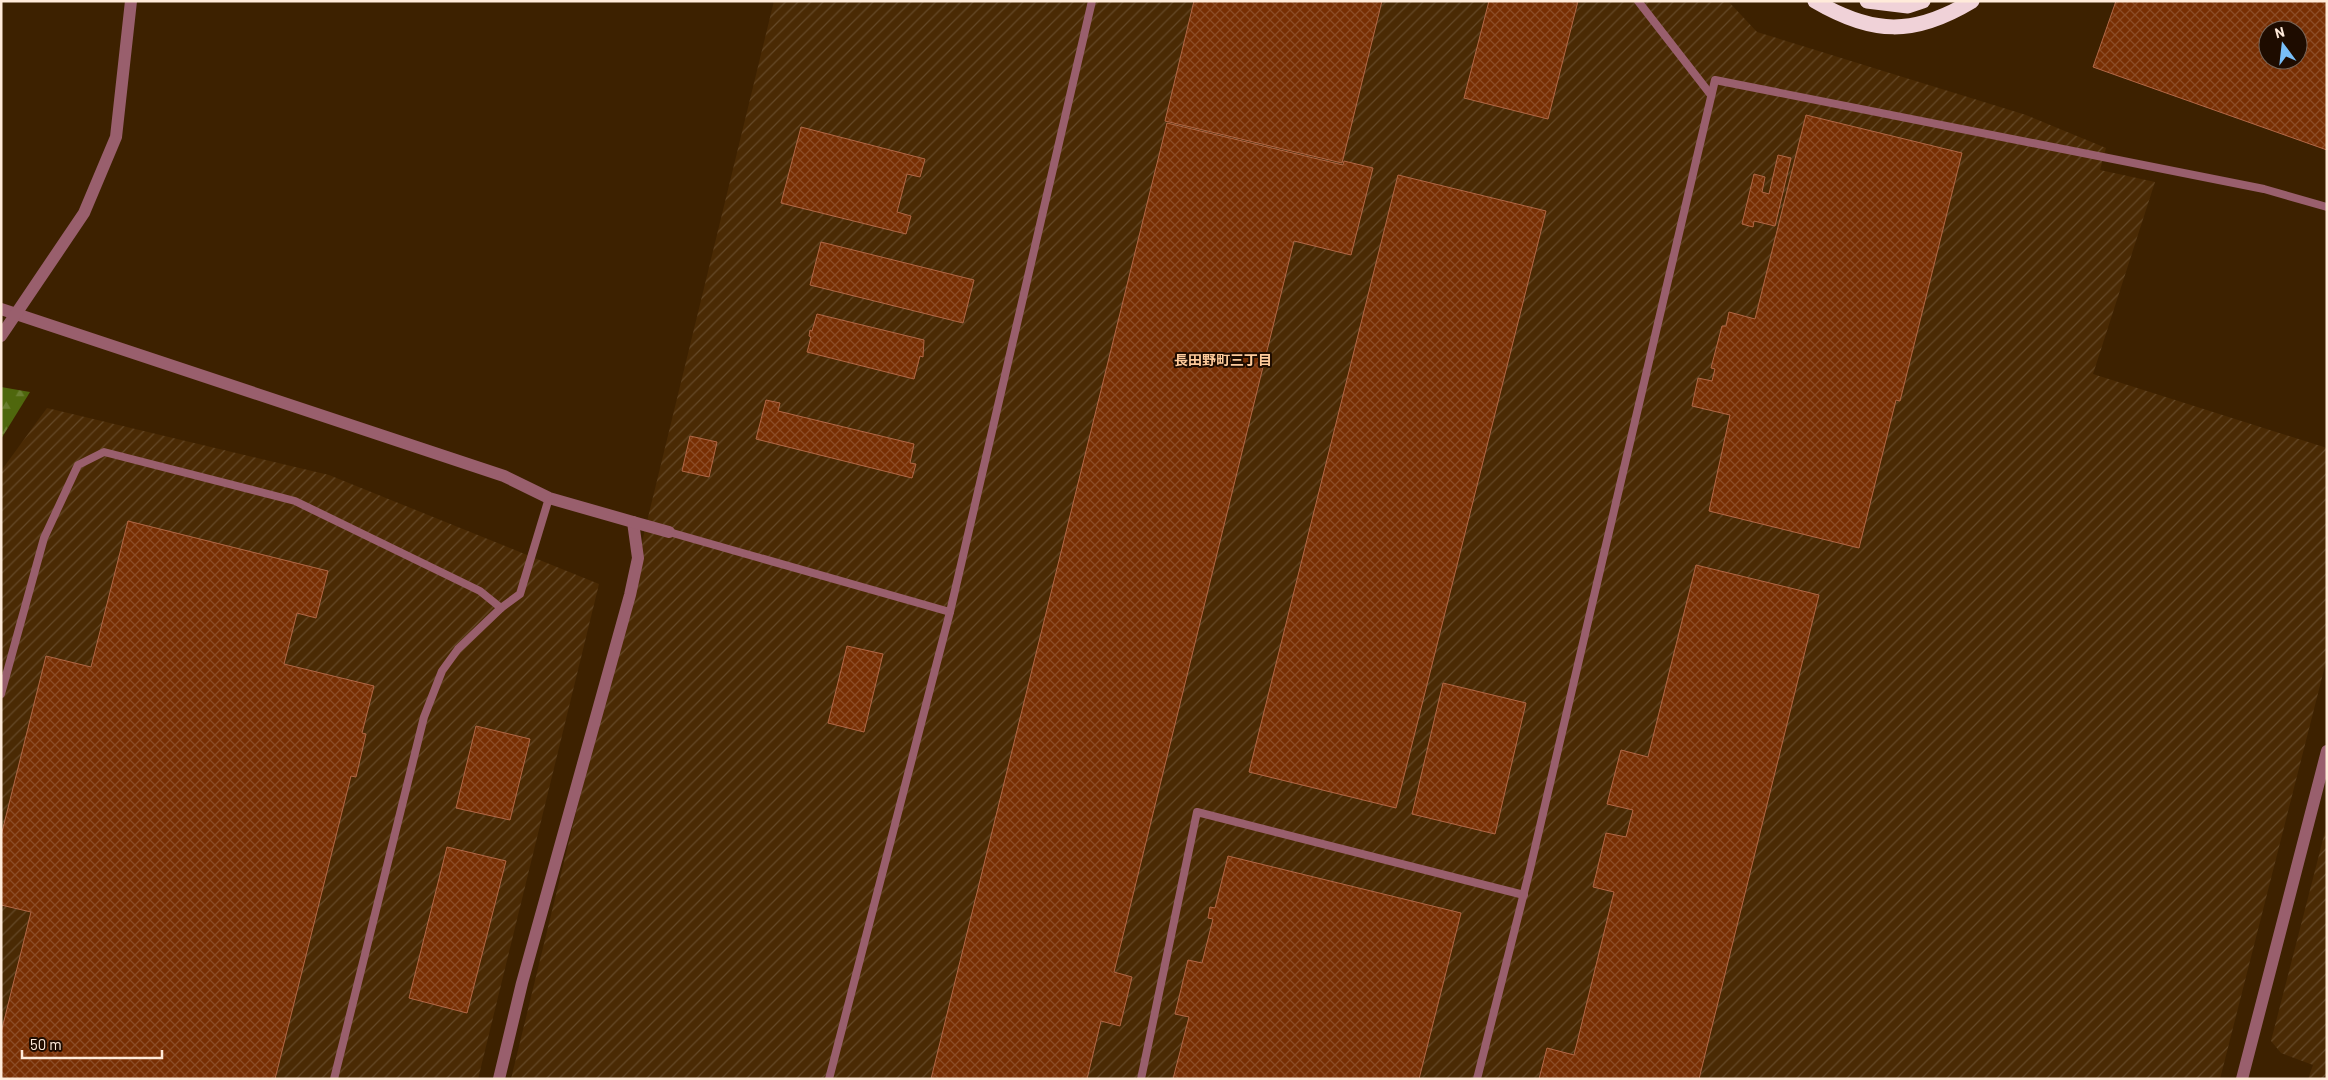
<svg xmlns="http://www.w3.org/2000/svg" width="2328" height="1080" viewBox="0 0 2328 1080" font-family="Barlow,'Noto Sans JP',sans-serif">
  <defs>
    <pattern id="industrial-furrows" width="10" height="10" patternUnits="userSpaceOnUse" patternTransform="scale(1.25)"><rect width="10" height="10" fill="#4a2a04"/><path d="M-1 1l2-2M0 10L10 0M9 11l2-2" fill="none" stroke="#654928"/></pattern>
    <pattern id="forest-firs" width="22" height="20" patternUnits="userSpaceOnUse" patternTransform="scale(1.25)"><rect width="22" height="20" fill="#4f670d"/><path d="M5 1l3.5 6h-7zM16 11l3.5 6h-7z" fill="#697d30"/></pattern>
    <pattern id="building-cross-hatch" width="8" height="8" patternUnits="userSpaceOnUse" patternTransform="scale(1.25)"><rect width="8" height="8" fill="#782f03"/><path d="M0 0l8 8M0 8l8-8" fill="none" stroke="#8c4d27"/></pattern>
  </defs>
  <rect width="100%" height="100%" fill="#3d2100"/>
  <g fill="url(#industrial-furrows)">
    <polygon points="774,1 1728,1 1757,32 2026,115 2106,148 2100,170 2155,182 2093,374 2327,448 2327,658 2220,1079 511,1079"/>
    <polygon points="47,408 329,475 599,584 478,1079 1,1079 1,471"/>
    <polygon points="2327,824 2327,1079 2308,1079 2313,1065 2281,1053 2271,1041"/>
  </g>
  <polygon fill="url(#forest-firs)" points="1,387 30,392 1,439"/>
  <g fill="url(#building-cross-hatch)" stroke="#b26847" fill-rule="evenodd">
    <polygon points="1194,1 1382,1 1342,163 1165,121"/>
    <polygon points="1489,1 1578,1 1548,119 1464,98"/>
    <path d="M 2116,1 L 2327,1 L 2327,150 L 2093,67 ZM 2268,30 L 2298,30 L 2298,60 L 2268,60 Z"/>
    <polygon points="1806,115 1962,153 1900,401 1896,400 1859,548 1709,511 1730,415 1692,406 1698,378 1712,381 1715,369 1711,368 1722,326 1726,326 1729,312 1755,319"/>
    <polygon points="1167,123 1343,165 1344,161 1373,168 1351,255 1294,241 1114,972 1132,977 1120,1026 1101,1021 1087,1079 931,1079"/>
    <polygon points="801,127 925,159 920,177 907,174 897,212 911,216 906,234 781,203"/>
    <polygon points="1778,155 1791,158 1775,226 1754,221 1753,227 1742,224 1754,174 1765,177 1762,192 1769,194"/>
    <polygon points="1398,175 1546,211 1396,808 1249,772"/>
    <polygon points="821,242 974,280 963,323 810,285"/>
    <polygon points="817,314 924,340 923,357 920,356 914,379 807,352 811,337 809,336 810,330 812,331"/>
    <polygon points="766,400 780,403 778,411 914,444 910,463 916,464 912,478 756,439"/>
    <polygon points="690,436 717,442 709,477 682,471"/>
    <polygon points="128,521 328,571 316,618 297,613 284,664 374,686 362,733 366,734 356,777 351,776 275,1079 1,1079 1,1033 31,912 1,905 1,836 46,656 91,667"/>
    <polygon points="1696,565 1819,595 1699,1079 1539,1079 1547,1048 1574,1055 1614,892 1593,887 1606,833 1626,837 1633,810 1607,804 1621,750 1648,757"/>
    <polygon points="847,646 883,654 864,732 828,723"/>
    <polygon points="1443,683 1526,703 1495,834 1412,814"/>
    <polygon points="476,726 530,739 510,820 456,808"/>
    <polygon points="447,847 506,861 467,1013 409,998"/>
    <polygon points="1228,856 1461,913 1419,1079 1173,1079 1189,1017 1175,1014 1188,960 1202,963 1213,919 1208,918 1210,907 1215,908"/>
  </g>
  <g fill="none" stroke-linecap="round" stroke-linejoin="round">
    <g stroke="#995f6d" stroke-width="8">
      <polyline points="1638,1 1711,95"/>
      <polyline points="669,532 950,612"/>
      <polyline points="501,608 520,594 549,498"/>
      <polyline points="1,694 44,538 78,465 104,452 295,501 480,591 501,608 458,649 442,671 424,717 334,1079"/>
      <polyline points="829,1079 950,612 1092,1"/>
      <polyline points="1141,1079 1197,812 1524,895"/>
      <polyline points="1477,1079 1530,869 1715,80 2264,189 2327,207"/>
    </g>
    <g stroke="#995f6d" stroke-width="12">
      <polyline points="1,309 504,476 549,498 633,522 638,558 630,595 522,983 499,1079"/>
      <polyline points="1,336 84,213 116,137 131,1"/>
      <polyline points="633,522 669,532"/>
      <polyline points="2242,1079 2327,751"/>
    </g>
    <g stroke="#f0d2d8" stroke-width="15">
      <path d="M 1815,1 C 1873,35 1914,36 1972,1"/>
      <polyline points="1867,1 1908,6 1923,1"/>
    </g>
  </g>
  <g text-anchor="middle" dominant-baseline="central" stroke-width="4" stroke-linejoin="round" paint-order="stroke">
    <g font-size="14" font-weight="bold" fill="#fecb9b" stroke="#1e0c00">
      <text x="1223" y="359">長田野町三丁目</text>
    </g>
  </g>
  <rect width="2328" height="1080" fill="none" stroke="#ffebda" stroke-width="5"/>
  <g transform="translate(2283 45) rotate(345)"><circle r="24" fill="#1e0c00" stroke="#786557"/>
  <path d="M0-4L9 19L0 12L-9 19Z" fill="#79bff8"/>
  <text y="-8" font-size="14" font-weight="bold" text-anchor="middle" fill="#ffebda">N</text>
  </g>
  <path d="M22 1050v8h140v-8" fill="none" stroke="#ffebda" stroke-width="2.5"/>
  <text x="30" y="1050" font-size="15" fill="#ffebda" stroke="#1e0c00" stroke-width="4" paint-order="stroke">50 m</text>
</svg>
